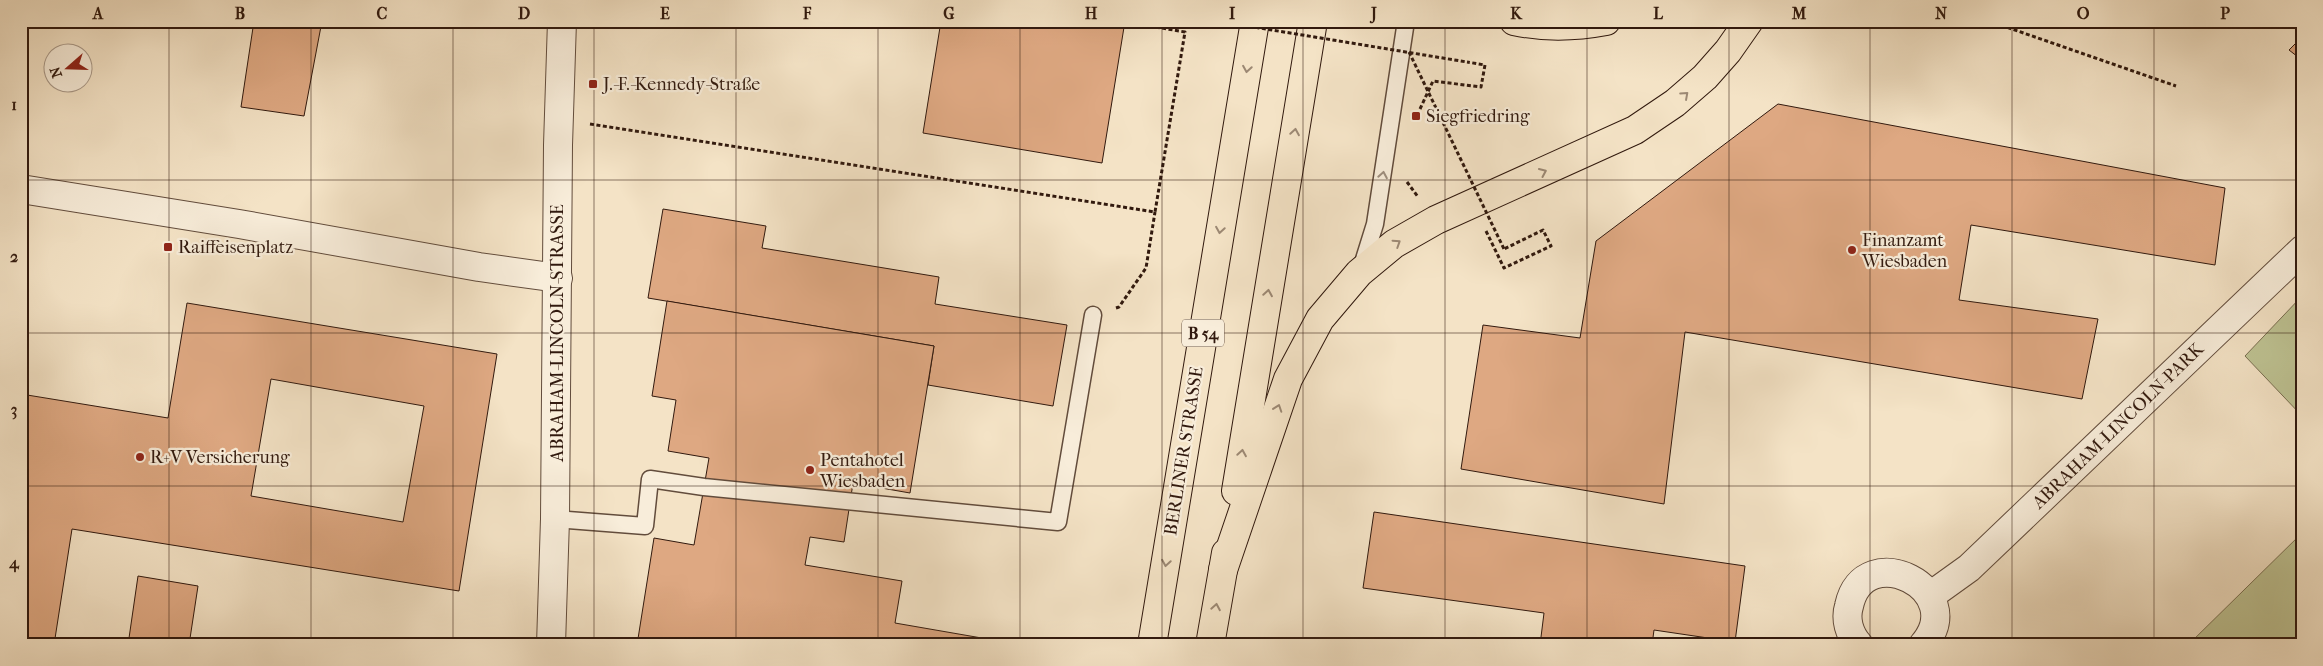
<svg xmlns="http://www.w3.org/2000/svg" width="2323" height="666" viewBox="0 0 2323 666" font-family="'IM FELL French Canon',serif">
  <rect width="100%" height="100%" fill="#f4e3c6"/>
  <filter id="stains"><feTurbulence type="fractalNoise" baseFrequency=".004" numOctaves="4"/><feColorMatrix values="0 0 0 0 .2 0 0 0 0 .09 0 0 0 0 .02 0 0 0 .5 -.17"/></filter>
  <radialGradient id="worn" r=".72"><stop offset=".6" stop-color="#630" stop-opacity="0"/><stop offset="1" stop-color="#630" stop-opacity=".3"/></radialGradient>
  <g fill="#bec393" stroke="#786e50">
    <polygon points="2302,296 2302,416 2245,356"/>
    <polygon points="2302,533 2302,645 2188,645"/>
  </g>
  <g fill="#dea882" stroke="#31190e" fill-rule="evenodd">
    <polygon points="254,21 322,21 304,116 241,107"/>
    <polygon points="941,21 1125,21 1102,163 923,133"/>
    <polygon points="2302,37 2302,60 2289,50"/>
    <polygon points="1778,104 2225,188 2215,265 1971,225 1959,300 2098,319 2082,399 1685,332 1664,504 1461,469 1483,325 1580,338 1596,241"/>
    <polygon points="663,209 766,226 762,248 939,277 935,304 1067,325 1053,406 928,385 934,346 648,298"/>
    <polygon points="667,301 934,346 910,493 853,483 844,542 810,537 805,565 902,581 895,623 1022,645 637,645 654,538 694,545 709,458 668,451 676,400 652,396"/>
    <path d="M 187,303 L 497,354 L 459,591 L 72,529 L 54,645 L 21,645 L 21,394 L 168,418 ZM 271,379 L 424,406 L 403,522 L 251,496 Z"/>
    <polygon points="1374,512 1745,566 1735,642 1654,630 1652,645 1540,645 1544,613 1363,588"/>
    <polygon points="138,576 198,586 189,645 128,645"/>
  </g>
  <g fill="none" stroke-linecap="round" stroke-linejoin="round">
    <defs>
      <g id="service">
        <polyline points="1361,269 1375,224 1406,21"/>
        <polyline points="555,519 645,526 650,479 704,487 1058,522 1093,315"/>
      </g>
      <g id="minor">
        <polyline points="21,189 239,224 479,267 558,278"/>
        <polyline points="1930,596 1969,568 2302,250"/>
        <polyline points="551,645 555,519 558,145 562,21"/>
        <path d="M 1859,645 C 1849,634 1845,619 1849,606 C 1864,536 1971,590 1923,645"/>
      </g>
      <g id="trunk">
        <path d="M 1514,21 C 1546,28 1574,27 1606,21"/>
        <polyline points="1236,491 1313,21"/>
        <polyline points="1223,570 1288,379 1320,319 1359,273 1394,244 1436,220 1635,130 1675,103 1705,77 1728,51 1749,21"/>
        <polyline points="1152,645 1255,21"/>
        <polyline points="1210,645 1226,553"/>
      </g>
    </defs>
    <use href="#service" stroke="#624c3c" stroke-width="19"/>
    <use href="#minor" stroke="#624c3c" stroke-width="30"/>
    <use href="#trunk" stroke="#31190e" stroke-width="30"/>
    <g stroke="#31190e" stroke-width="3" stroke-dasharray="4 2.5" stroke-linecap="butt">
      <polyline points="1989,21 2176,86"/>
      <polyline points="1420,109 1433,81 1481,87 1485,65 1467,62"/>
      <polyline points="590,124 1155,212 1185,32 1150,26 1151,21"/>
      <polyline points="1407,182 1418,197"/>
      <polyline points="1486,231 1504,268 1551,246 1543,230 1504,249"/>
      <polyline points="1116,308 1119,307 1146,268 1155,212"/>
    </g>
    <use href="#service" stroke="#f8edda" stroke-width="16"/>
    <use href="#minor" stroke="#f8edda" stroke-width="28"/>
    <use href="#trunk" stroke="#f4e3c6" stroke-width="28"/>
    <g stroke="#31190e" stroke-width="3" stroke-dasharray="4 2.5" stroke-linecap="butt">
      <polyline points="1217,21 1467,62"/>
      <polyline points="1409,52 1504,249"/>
    </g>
  </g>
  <defs><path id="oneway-chevron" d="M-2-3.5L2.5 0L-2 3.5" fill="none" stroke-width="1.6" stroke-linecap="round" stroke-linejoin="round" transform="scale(1.25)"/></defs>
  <g stroke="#9c8873">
    <use href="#oneway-chevron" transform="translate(1247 69) rotate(99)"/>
    <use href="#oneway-chevron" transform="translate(1685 95) rotate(-42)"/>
    <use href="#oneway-chevron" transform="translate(1295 132) rotate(-81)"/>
    <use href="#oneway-chevron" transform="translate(1543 172) rotate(-24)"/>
    <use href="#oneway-chevron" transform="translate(1220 230) rotate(99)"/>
    <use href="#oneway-chevron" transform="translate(1397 243) rotate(-33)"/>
    <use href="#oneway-chevron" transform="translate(1268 293) rotate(-81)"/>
    <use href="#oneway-chevron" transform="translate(1278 408) rotate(-71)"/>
    <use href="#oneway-chevron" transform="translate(1242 453) rotate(-81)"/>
    <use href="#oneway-chevron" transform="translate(1166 563) rotate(99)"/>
    <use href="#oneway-chevron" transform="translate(1216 607) rotate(-80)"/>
  </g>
  <use stroke="#9e8e7e" href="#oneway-chevron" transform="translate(1383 175) rotate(-80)"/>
  <path fill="none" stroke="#31190e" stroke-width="1" stroke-opacity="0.55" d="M 169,21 L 169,645M 311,21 L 311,645M 453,21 L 453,645M 594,21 L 594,645M 736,21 L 736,645M 878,21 L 878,645M 1020,21 L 1020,645M 1162,21 L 1162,645M 1303,21 L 1303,645M 1445,21 L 1445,645M 1587,21 L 1587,645M 1729,21 L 1729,645M 1870,21 L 1870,645M 2012,21 L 2012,645M 2154,21 L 2154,645M 21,180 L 2302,180M 21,333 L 2302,333M 21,486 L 2302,486"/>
  <g fill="#8f2418" stroke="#f8edda" stroke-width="2">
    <rect x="588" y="79" width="10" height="10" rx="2.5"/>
    <rect x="1411" y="111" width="10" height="10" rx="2.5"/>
    <rect x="163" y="242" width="10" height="10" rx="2.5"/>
    <circle cx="1852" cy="250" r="5"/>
    <circle cx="140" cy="457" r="5"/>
    <circle cx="810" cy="470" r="5"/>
  </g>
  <g text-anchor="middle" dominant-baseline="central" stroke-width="4.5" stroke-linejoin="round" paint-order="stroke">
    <rect fill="#f8edda" stroke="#6d594b" stroke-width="1" x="1182" y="319.5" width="42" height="27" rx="4"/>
    <g font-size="16" font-weight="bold" fill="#31190e">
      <text x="1203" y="333">B 54</text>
    </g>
    <g font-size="18" fill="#31190e" stroke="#f8edda" text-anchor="start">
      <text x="603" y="84">J.-F.-Kennedy-Straße</text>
      <text x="1426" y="116">Siegfriedring</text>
      <text x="1862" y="240">Finanzamt<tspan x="1862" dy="21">Wiesbaden</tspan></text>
      <text x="178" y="247">Raiffeisenplatz</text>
      <text x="150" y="457">R+V Versicherung</text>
      <text x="820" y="460">Pentahotel<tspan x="820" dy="21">Wiesbaden</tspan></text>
    </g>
    <g font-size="18" fill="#31190e" stroke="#f8edda">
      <text transform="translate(557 333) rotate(-90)">ABRAHAM-LINCOLN-STRASSE</text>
      <text transform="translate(2118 426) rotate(-44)">ABRAHAM-LINCOLN-PARK</text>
      <text transform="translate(1184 451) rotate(-81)">BERLINER STRASSE</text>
    </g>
  </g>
  <rect width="2323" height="666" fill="none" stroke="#f4e3c6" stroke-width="55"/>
  <g transform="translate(68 68) rotate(250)"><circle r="24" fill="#f8edda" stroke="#a89888"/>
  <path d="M0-4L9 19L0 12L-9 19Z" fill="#8f2418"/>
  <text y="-8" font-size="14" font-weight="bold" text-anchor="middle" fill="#31190e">N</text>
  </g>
  <rect x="28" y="28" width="2268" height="610" fill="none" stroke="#31190e" stroke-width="2"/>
  <g font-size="16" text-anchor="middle" font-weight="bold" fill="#31190e">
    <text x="98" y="19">A</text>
    <text x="240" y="19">B</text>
    <text x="382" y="19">C</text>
    <text x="524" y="19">D</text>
    <text x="665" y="19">E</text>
    <text x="807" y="19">F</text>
    <text x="949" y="19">G</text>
    <text x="1091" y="19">H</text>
    <text x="1232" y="19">I</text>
    <text x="1374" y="19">J</text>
    <text x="1516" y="19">K</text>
    <text x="1658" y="19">L</text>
    <text x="1799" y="19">M</text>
    <text x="1941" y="19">N</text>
    <text x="2083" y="19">O</text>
    <text x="2225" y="19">P</text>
    <text x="14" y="110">1</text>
    <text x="14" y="262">2</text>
    <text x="14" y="415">3</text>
    <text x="14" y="568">4</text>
  </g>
  <rect width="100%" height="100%" filter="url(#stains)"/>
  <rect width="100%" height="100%" fill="url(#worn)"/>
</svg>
